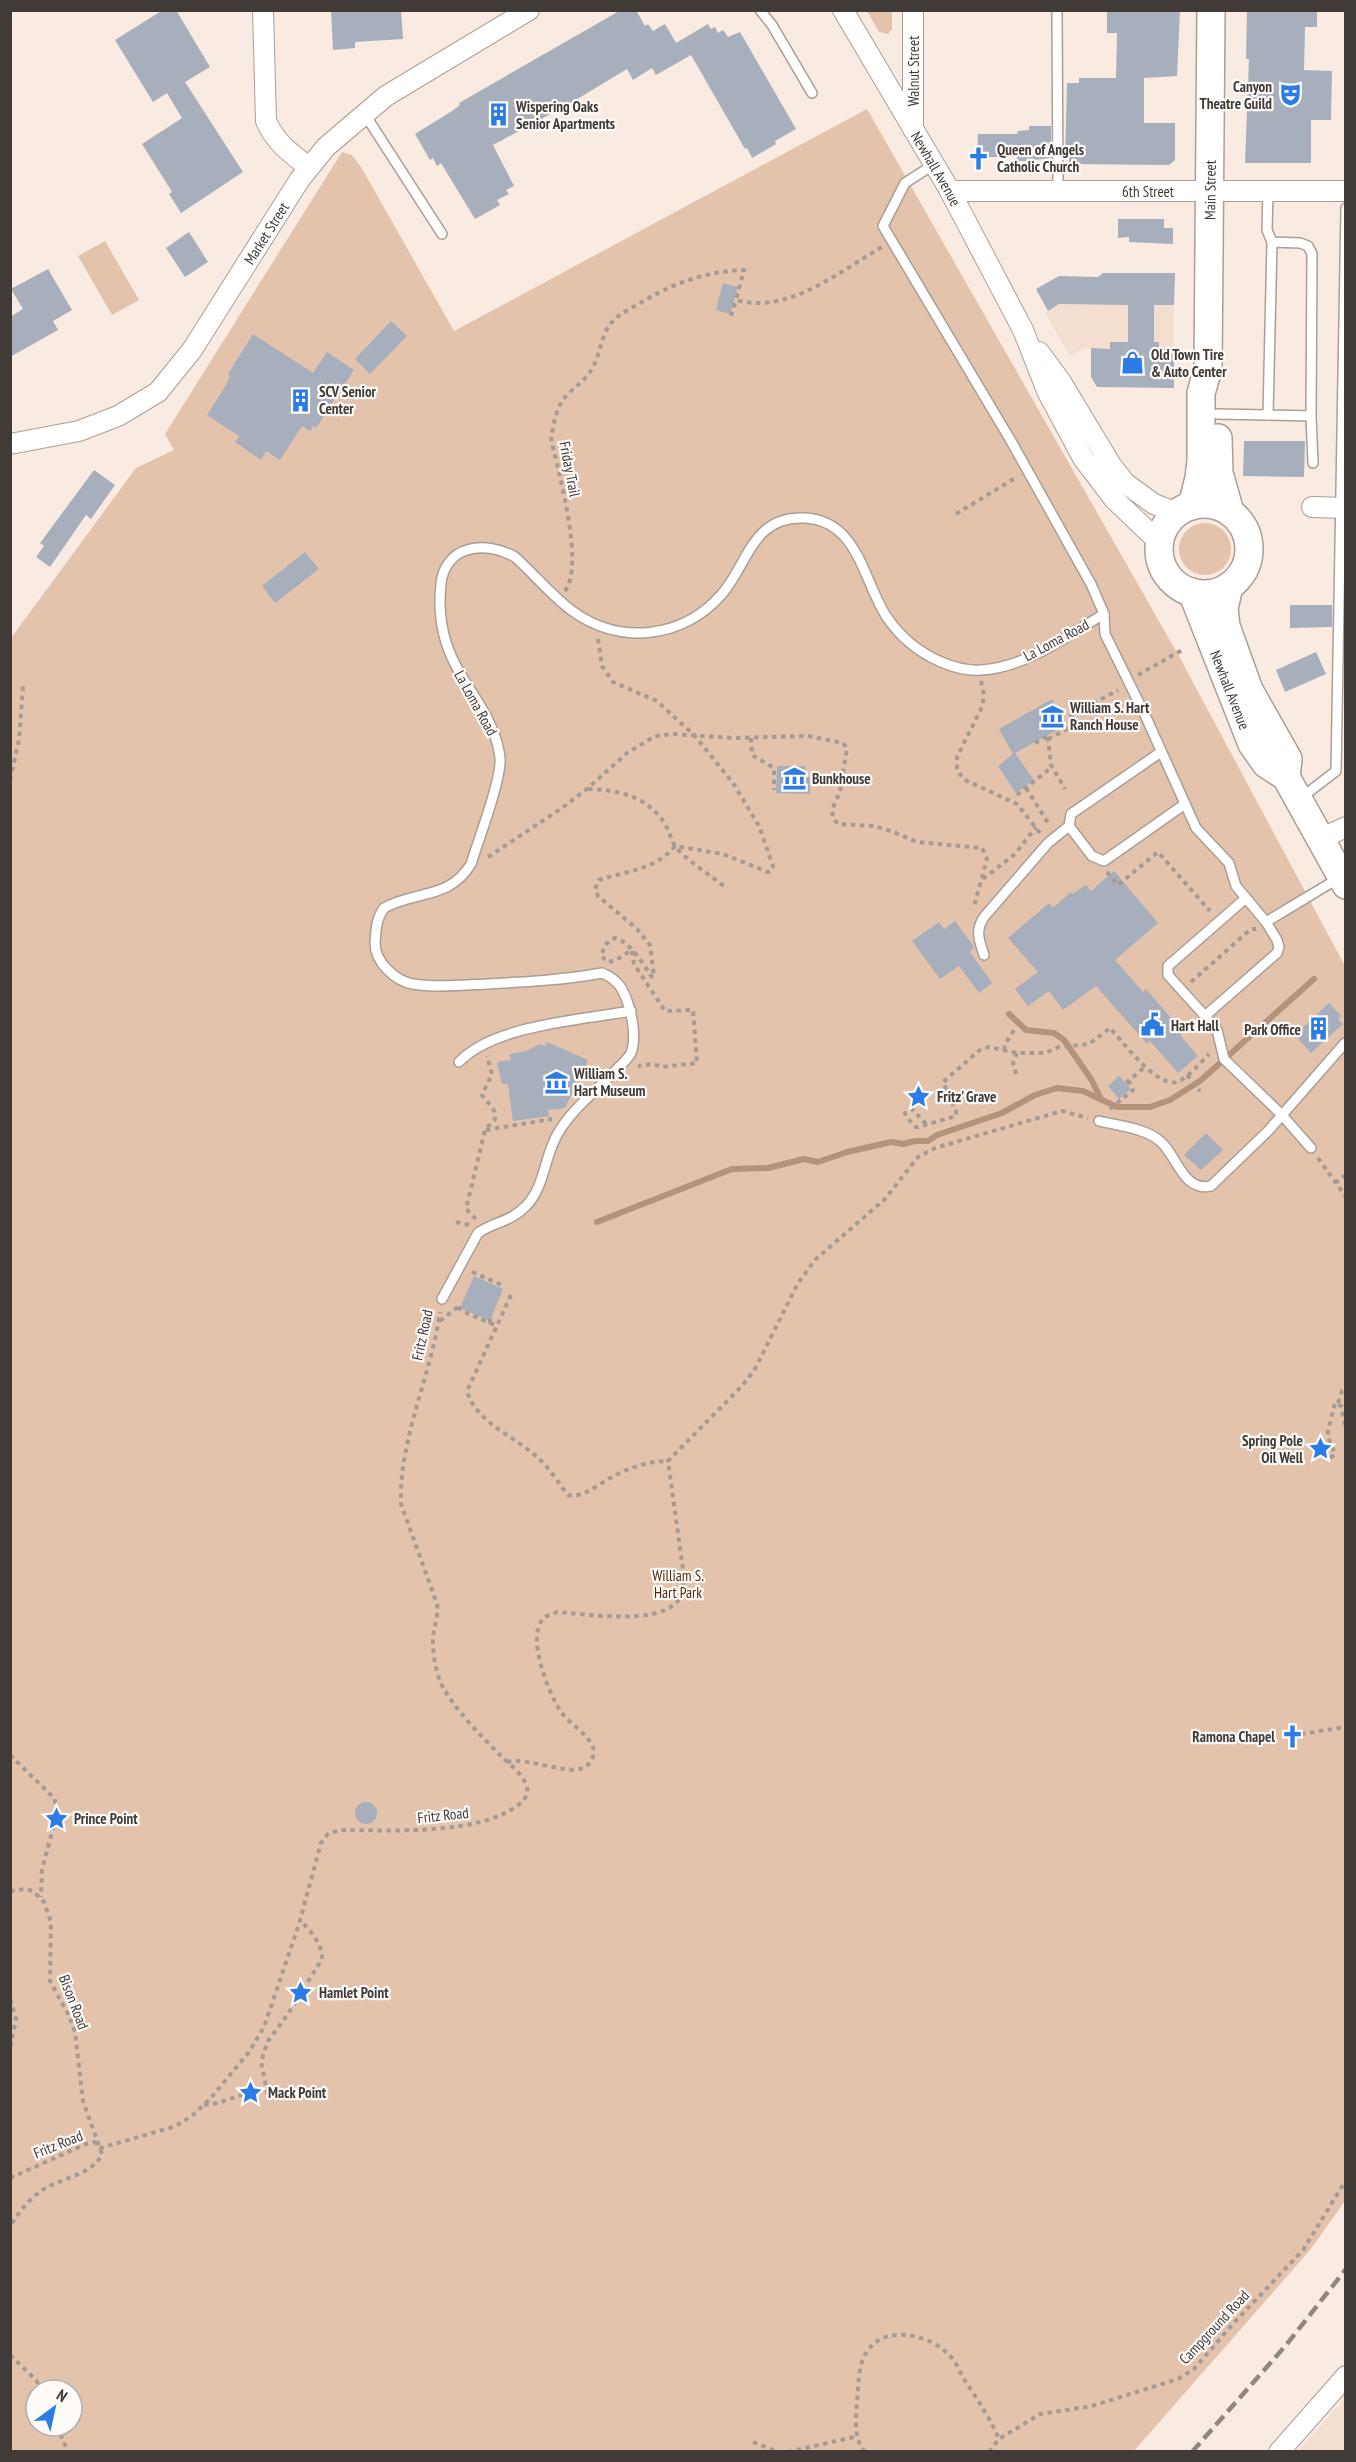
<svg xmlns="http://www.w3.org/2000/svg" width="1356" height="2462" viewBox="0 0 1356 2462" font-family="'PT Sans Narrow',sans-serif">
  <rect width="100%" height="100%" fill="#f9ebe1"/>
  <g fill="#f3ded0">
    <polygon points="1059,304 1174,305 1174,349 1085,348 1070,356 1045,313"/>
    <polygon points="1345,2398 1345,2451 1298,2451"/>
  </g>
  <g fill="#e3c3ac" fill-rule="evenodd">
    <polygon points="867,11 892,11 892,29 888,34 879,32"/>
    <path d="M 867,109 L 1180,658 L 1345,966 L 1345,2201 L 1310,2250 L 1134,2451 L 11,2452 L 11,638 L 136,468 L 174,450 L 165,434 L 342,152 L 352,155 L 361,167 L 454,331 ZM 36,2390 L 72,2390 L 72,2426 L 36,2426 Z"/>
    <polygon points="105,241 139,300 112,315 78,256"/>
    <circle cx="1205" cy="549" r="26"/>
  </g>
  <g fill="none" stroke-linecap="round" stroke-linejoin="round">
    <g stroke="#b5937a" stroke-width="6">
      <polyline points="1009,1014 1026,1030 1054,1033 1064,1040 1091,1079 1101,1099"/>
      <polyline points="597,1222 732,1169 768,1168 804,1159 818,1162 847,1152 891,1142 903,1144 915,1141 928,1141 937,1135 1002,1113 1035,1095 1057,1088 1083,1091 1117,1107 1150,1107 1170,1100 1200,1081 1314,979"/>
    </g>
  </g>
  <g fill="#a6afbb">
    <polygon points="163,10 176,10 210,67 185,82 243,172 181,213 169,194 172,192 142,144 182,118 167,93 153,102 115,40"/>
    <polygon points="331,10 401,10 403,39 355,42 355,48 333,50"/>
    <polygon points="621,10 636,10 645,26 648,24 653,31 665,24 676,43 708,24 711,29 715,27 718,33 723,30 728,37 740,32 796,129 775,141 776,144 752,158 747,148 745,149 691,55 656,75 652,68 633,80 627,69 569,104 493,145 514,186 506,190 509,194 497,200 500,205 475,219 441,163 437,166 433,158 430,160 415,134 452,111 460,105 459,103"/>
    <polygon points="1107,10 1180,10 1177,76 1144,78 1144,123 1175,123 1175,160 1169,165 1069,164 1069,159 1065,159 1067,83 1079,83 1079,78 1116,78 1117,33 1107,33"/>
    <polygon points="1247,10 1317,10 1317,27 1305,27 1304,70 1332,71 1331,120 1311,120 1311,163 1245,163 1249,59 1246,59"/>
    <polygon points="1029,126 1051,126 1051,158 1026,161 1017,161 1017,157 977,157 978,134 1017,134 1018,131 1029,130"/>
    <polygon points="1118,219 1164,219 1164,228 1173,228 1173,244 1129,242 1129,237 1118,238"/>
    <polygon points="189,232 208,262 185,277 166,248"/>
    <polygon points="48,269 72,310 53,321 58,330 10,357 10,317 23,309 11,289"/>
    <polygon points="1103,273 1175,273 1174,305 1154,305 1154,342 1159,342 1159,349 1174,349 1174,388 1097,387 1091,377 1091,348 1110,349 1110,342 1128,342 1128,305 1059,304 1048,311 1036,289 1059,276 1098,277"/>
    <polygon points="723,283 738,287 730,314 716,310"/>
    <polygon points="391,321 407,336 370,374 355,359"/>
    <polygon points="253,334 313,373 327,352 354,370 316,428 313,426 310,431 302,426 280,460 266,451 261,460 235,442 239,436 207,415 226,385 230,376 228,374"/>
    <polygon points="1244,441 1305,441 1304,477 1243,476"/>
    <polygon points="94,470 115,485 91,519 86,515 50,567 36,557 44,546 40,543"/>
    <polygon points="305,552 319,569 275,603 262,586"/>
    <polygon points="1290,605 1332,605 1332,627 1290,628"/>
    <polygon points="1316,652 1326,674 1285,692 1276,670"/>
    <polygon points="1052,699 1066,725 1015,753 1034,780 1016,793 998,766 1013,754 999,729"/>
    <polygon points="777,766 806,766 805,777 810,777 810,794 776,793"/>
    <polygon points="1114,871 1158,923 1115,960 1143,992 1146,989 1183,1032 1180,1035 1198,1056 1178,1073 1150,1041 1147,1044 1096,986 1063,1010 1049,991 1028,1006 1015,989 1038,972 1008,938 1049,903 1053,908 1071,892 1072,894 1086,885 1091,891"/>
    <polygon points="955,921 974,947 970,952 992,983 979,993 959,966 940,979 912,941 939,922 944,929"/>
    <polygon points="1329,1003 1341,1016 1338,1019 1343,1024 1311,1053 1295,1035"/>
    <polygon points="547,1042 588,1060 580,1082 578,1081 565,1108 548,1110 549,1116 513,1121 508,1084 502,1084 497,1062 511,1060 510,1054 526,1051 540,1044 545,1046"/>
    <polygon points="1119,1076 1131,1089 1119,1099 1108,1086"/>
    <polygon points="1206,1133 1223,1150 1201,1170 1184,1155"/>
    <polygon points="474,1276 503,1289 490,1321 460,1308"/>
    <circle cx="366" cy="1813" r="11"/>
  </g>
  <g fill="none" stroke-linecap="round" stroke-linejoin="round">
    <defs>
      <g id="lane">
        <polyline points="760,10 772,25 812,93"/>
        <polyline points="1057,10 1058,192"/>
        <polyline points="364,113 442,234"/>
        <polyline points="933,165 905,183 883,226 1011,441 1091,584 1104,614 1105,634 1145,715 1196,828 1229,863 1236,886 1266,922 1277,940 1279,947 1277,953 1205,1016 1168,975 1168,966 1246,898"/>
        <polyline points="1268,192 1267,230 1272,242 1268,415 1311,416 1312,254 1308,246 1300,243 1272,242"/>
        <polyline points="1217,414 1268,415"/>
        <polyline points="1311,416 1313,463"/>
        <polyline points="1161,752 1071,814 1069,826 1092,856 1104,861 1185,804"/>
        <polyline points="1301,798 1336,771 1346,208"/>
        <polyline points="1266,922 1339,878"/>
        <path d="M 984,955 C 979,940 975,931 984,917 L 1048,843 L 1069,826"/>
        <polyline points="1205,1016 1217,1030 1224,1059 1281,1114 1311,1148"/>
        <path d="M 459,1062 C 494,1025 581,1020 631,1011"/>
        <path d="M 1099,1121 C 1119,1126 1146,1128 1161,1142 C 1177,1156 1183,1192 1211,1186 L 1268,1131 L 1345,1043"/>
        <path d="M 442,1299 L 478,1233 C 495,1221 509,1223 526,1206 C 545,1186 544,1158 557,1135 C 571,1109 597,1091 616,1070 C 621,1065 628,1059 631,1053 C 636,1040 633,1020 629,1007 C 624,990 619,980 602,973 C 563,980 526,982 487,984 C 463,985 437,988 413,984 C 395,981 375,962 375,943 C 376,930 376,919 384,908 C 416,890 449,900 471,864 C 478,841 502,778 500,758 C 496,721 471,695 455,664 C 442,639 438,611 441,584 C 442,569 452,554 467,550 C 483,545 501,549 515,557 C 534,574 551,595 571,610 C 619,646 683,639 722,594 C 748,564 752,516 804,518 C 858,520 863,580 886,616 C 900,637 918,652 941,662 C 953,667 968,671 981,670 C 1025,668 1067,636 1104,614"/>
      </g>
      <g id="street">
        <path d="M 263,10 L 266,121 C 276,143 290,153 309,167"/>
        <path id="s1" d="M 843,10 L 950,191 L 1023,330 L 1048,393 L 1083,458 L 1114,499 L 1160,543"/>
        <polyline points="913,10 913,129"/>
        <path id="s2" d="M 950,191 L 1346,191"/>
        <polyline points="1039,352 1061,382 1111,465 1125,483 1154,504 1177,513"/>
        <path id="s3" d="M 10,444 L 79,431 L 118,416 L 158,392 L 192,350 L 300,179 L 326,147 L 386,96 L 529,10"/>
        <polyline points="1312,507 1346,508"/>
        <polyline points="1320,839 1346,827"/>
        <polyline points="1279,2452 1346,2376"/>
      </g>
      <g id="secondary">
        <polyline points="1218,438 1219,473 1230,512"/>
        <circle cx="1204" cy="549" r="45"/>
        <path id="s4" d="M 1192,506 L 1199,478 L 1201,461 L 1201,393 L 1208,369 L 1211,10"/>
        <polyline points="1229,586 1224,609 1226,626 1249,690 1288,759 1286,777"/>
        <path id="s5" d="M 1192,592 L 1252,744 L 1266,764 L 1286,777 L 1346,885"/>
      </g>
    </defs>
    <use href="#lane" stroke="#ab9e95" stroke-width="12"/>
    <use href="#street" stroke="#ab9e95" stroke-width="22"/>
    <use href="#secondary" stroke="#ab9e95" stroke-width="30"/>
    <g stroke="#a59b94" stroke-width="4" stroke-dasharray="4.5 4.5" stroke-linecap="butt">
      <polyline points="731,316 736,300"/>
      <polyline points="956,514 1017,477"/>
      <path d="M 565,591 C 585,564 558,472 551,438 C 554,423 556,406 567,395 C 575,387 584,381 590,372 C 599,359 600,343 607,329 C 614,317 624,312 635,306 C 669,285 704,271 744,270 L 736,300 C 788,315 840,271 882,247"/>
      <path d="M 598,639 L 602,666 L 613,682 L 657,701 L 695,736 L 733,783 L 759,826 L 773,866 L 772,870 L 768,872 L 723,854 L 675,846 C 656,870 626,871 599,880 L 595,889 L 598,896 L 637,929 L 650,945 L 654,977 L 651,976 C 642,962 631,943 615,938 L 606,944 L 601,955 L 605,960"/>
      <polyline points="1138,675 1184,649"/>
      <polyline points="981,681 984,695 982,707 957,757 957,769 963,779 1017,804 1040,833"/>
      <polyline points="1048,737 1051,765 1065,789"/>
      <polyline points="751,738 752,755 774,768 774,790"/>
      <polyline points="1048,739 1069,728 1071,723 1069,717 1118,690"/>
      <polyline points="1035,743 1048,736"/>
      <polyline points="10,780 19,740 23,686"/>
      <polyline points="1026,788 1050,826"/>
      <path d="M 588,789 C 619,790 647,796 665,824 C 669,831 671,839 675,846 C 683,858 713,877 725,887"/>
      <polyline points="1017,795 1052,767"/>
      <polyline points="488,857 562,808 587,789 627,753 655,736 672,734 733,738 808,736 843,743 847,748 840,791 832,810 833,818 838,824 874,826 891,831 917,842 982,848 987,859 974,906"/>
      <polyline points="1107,872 1118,885 1158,852 1210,911"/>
      <polyline points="983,879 1015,854 1036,827"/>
      <polyline points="632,951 634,964 665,1011 693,1010 697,1063 662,1067 653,1064 638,1066"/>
      <polyline points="609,962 616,960 632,950"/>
      <polyline points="1191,982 1251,929 1256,929"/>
      <polyline points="1004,1050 1005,1044 1016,1027"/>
      <polyline points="1016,1074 1013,1062 1017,1053"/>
      <polyline points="1187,1075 1200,1091"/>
      <polyline points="1126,1083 1146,1066"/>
      <polyline points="1110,1109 1133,1090 1129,1081"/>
      <path d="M 926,1124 L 912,1109 L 905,1113 L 906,1117 L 916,1127 L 918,1127 L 956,1116 L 956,1111 L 943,1082 L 981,1049 L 989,1047 L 1017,1053 L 1045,1053 L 1059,1047 L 1089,1044 L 1110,1028 C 1122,1041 1157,1088 1177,1082 C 1188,1078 1200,1063 1209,1054"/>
      <polyline points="486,1130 552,1119"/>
      <polyline points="1318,1158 1346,1197"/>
      <polyline points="1335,1183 1346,1175"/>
      <path d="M 476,1219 L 466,1209 L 485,1130 C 487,1127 490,1125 493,1122 C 501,1112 486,1102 482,1095 L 492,1074 L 487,1056"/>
      <polyline points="456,1222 469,1225"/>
      <polyline points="472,1272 502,1285 501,1288"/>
      <path d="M 511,1295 L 467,1391 C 476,1423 515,1436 538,1458 C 550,1468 558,1483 568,1495 C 584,1498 597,1485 610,1478 C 628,1468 649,1461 668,1461"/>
      <polyline points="458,1307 462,1311 497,1326"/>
      <polyline points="490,1319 490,1324"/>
      <polyline points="440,1321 458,1307 456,1305"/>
      <polyline points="1338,1403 1342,1391 1346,1389"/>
      <polyline points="1323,1455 1329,1459 1335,1454 1328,1437 1328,1431 1335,1403 1341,1406 1346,1429"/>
      <polyline points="1301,1734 1346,1727"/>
      <polyline points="10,1755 55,1799 56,1818 42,1869 41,1897"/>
      <path d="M 507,1762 C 528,1757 566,1775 583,1768 C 591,1765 597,1753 592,1745 C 586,1733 570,1724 561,1712 C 549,1694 525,1636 544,1618 C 547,1615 553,1614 557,1612 C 586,1614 654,1625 676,1603 C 683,1596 683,1587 684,1577 L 668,1461 L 742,1386 L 755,1369 L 798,1283 L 816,1259 L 885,1199 L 918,1157 L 935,1148 L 1062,1111 L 1088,1118"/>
      <path d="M 10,1891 L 25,1889 L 33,1891 L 44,1902 L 51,1922 L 50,1981 L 69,2016 L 75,2032 L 83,2101 L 102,2154 C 93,2174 65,2177 46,2188 C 31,2196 20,2211 10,2226"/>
      <polyline points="10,1999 16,2019 10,2049"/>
      <path d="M 204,2105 L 218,2103 L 250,2092 L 267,2092 L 261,2062 L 268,2041 L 288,2014 L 322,1959 C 323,1945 310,1930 300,1920"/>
      <path d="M 10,2178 L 86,2144 L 94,2142 L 101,2148 L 176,2126 L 193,2115 L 210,2099 L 249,2052 L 264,2027 L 299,1924 L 321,1843 L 328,1834 L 340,1830 C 389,1830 478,1836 518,1805 C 526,1800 530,1791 525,1782 C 520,1772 508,1763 500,1755 C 481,1736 458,1713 444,1689 C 436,1676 433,1655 433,1640 C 433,1628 439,1617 437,1604 L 401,1504 C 399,1438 431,1376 440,1312"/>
      <polyline points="10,2355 36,2380 42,2390"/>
      <polyline points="57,2426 68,2452"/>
      <polyline points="753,2442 778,2452"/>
      <polyline points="788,2452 858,2436"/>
      <path d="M 865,2452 C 853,2438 856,2419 857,2403 C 859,2385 857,2365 868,2350 C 886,2324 932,2335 950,2356 C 956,2362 960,2372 964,2379 C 977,2399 990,2418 999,2439"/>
      <polyline points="989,2452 999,2439 1040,2414 1092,2406 1178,2379 1194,2369 1232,2325 1303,2250 1346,2180"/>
    </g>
    <use href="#lane" stroke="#fff" stroke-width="9"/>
    <use href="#street" stroke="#fff" stroke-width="20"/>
    <use href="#secondary" stroke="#fff" stroke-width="27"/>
    <polyline stroke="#8f8680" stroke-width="4.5" stroke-dasharray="12 6" stroke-linecap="butt" points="1192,2452 1287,2344 1346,2269"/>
  </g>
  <defs>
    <symbol id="theatre-bare" viewBox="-9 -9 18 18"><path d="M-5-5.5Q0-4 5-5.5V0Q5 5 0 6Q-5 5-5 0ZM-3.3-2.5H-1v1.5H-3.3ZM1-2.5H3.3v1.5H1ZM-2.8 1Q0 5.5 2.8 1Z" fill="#2b7ce7" stroke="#fefbf9" stroke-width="2.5" paint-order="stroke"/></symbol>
    <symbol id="building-bare" viewBox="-9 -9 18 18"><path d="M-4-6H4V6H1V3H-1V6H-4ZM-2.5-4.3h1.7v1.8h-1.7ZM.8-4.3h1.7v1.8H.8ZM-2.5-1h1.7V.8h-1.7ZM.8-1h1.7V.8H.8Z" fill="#2b7ce7" stroke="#fefbf9" stroke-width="2.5" paint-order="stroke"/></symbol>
    <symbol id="church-bare" viewBox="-9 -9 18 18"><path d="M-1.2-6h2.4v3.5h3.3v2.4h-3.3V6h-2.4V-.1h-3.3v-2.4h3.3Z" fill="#2b7ce7" stroke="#fefbf9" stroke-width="2.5" paint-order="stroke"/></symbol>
    <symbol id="shop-bare" viewBox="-9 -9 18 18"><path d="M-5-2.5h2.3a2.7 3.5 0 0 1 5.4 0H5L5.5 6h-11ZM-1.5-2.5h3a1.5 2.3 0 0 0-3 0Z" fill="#2b7ce7" stroke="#fefbf9" stroke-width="2.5" paint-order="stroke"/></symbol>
    <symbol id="museum-bare" viewBox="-9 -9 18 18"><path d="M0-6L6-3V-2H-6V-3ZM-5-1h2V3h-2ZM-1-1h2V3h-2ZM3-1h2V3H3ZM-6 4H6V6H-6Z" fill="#2b7ce7" stroke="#fefbf9" stroke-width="2.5" paint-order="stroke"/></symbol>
    <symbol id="civic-bare" viewBox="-9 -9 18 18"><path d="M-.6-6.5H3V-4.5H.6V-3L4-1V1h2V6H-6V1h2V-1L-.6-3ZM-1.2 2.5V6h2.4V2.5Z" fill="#2b7ce7" stroke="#fefbf9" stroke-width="2.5" paint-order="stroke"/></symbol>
    <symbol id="sight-bare" viewBox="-9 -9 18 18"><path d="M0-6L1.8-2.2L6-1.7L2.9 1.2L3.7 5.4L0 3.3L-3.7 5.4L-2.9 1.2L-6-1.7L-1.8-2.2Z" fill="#2b7ce7" stroke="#fefbf9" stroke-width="2.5" paint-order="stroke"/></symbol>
  </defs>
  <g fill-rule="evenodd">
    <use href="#theatre-bare" x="1274" y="78" width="33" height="33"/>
    <use href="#building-bare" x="482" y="98" width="33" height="33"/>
    <use href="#church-bare" x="962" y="142" width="33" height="33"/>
    <use href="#shop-bare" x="1116" y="346" width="33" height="33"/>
    <use href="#building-bare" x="284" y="384" width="33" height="33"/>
    <use href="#museum-bare" x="1036" y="700" width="33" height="33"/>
    <use href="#museum-bare" x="778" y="762" width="33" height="33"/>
    <use href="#civic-bare" x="1136" y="1008" width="33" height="33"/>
    <use href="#building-bare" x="1302" y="1012" width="33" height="33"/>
    <use href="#museum-bare" x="540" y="1066" width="33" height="33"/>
    <use href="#sight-bare" x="902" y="1080" width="33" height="33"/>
    <use href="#sight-bare" x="1304" y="1432" width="33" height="33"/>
    <use href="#church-bare" x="1276" y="1720" width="33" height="33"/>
    <use href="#sight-bare" x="40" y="1802" width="33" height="33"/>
    <use href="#sight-bare" x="284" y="1976" width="33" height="33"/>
    <use href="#sight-bare" x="234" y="2076" width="33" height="33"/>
  </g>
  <g text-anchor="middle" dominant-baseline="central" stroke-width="4.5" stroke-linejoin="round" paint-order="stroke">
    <g font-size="15" fill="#413b38" stroke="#fefbf9">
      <text transform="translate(913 71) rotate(-90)">Walnut Street</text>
      <text stroke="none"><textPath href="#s1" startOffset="184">Newhall Avenue</textPath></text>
      <text stroke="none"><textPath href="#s4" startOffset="318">Main Street</textPath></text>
      <text stroke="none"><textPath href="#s2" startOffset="198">6th Street</textPath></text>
      <text stroke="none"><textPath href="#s3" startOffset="351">Market Street</textPath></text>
      <text transform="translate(570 469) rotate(79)">Friday Trail</text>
      <text transform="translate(1056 640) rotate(-28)">La Loma Road</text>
      <text stroke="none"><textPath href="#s5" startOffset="105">Newhall Avenue</textPath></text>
      <text transform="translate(476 703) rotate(61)">La Loma Road</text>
      <text transform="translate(422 1335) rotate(-78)">Fritz Road</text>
      <text transform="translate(443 1815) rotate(-6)">Fritz Road</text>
      <text transform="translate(74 2002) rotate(69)">Bison Road</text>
      <text transform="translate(58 2144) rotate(-22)">Fritz Road</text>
      <text transform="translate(1214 2327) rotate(-47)">Campground Road</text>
    </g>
    <g font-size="15" font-weight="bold" fill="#413b38" stroke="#fefbf9" text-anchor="start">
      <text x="1272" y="86" text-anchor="end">Canyon<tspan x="1272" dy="17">Theatre Guild</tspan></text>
      <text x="516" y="106">Wispering Oaks<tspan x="516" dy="17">Senior Apartments</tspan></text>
      <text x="997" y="149">Queen of Angels<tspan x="997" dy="17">Catholic Church</tspan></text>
      <text x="1151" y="354">Old Town Tire<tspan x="1151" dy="17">&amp; Auto Center</tspan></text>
      <text x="319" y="391">SCV Senior<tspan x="319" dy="17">Center</tspan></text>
      <text x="1070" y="707">William S. Hart<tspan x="1070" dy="17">Ranch House</tspan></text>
      <text x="812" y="778">Bunkhouse</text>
      <text x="1171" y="1025">Hart Hall</text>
      <text x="1301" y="1029" text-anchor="end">Park Office</text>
      <text x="574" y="1073">William S.<tspan x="574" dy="17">Hart Museum</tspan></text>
      <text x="937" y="1096">Fritz' Grave</text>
      <text x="1303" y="1440" text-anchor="end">Spring Pole<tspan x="1303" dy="17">Oil Well</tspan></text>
      <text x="1275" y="1736" text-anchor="end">Ramona Chapel</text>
      <text x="74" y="1818">Prince Point</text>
      <text x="319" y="1992">Hamlet Point</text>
      <text x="268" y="2092">Mack Point</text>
    </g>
    <g font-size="15" fill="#502c0e" stroke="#fefbf9">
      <text x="678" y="1575">William S.<tspan x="678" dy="17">Hart Park</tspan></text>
    </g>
  </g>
  <rect width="1356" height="2462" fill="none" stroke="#413b38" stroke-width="24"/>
  <g transform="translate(54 2408) rotate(33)"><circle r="28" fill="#fefbf9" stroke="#b2aeac" stroke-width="1.5"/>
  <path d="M0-4.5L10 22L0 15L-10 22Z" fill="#2b7ce7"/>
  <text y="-9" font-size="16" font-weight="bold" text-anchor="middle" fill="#413b38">N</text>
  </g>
</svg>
